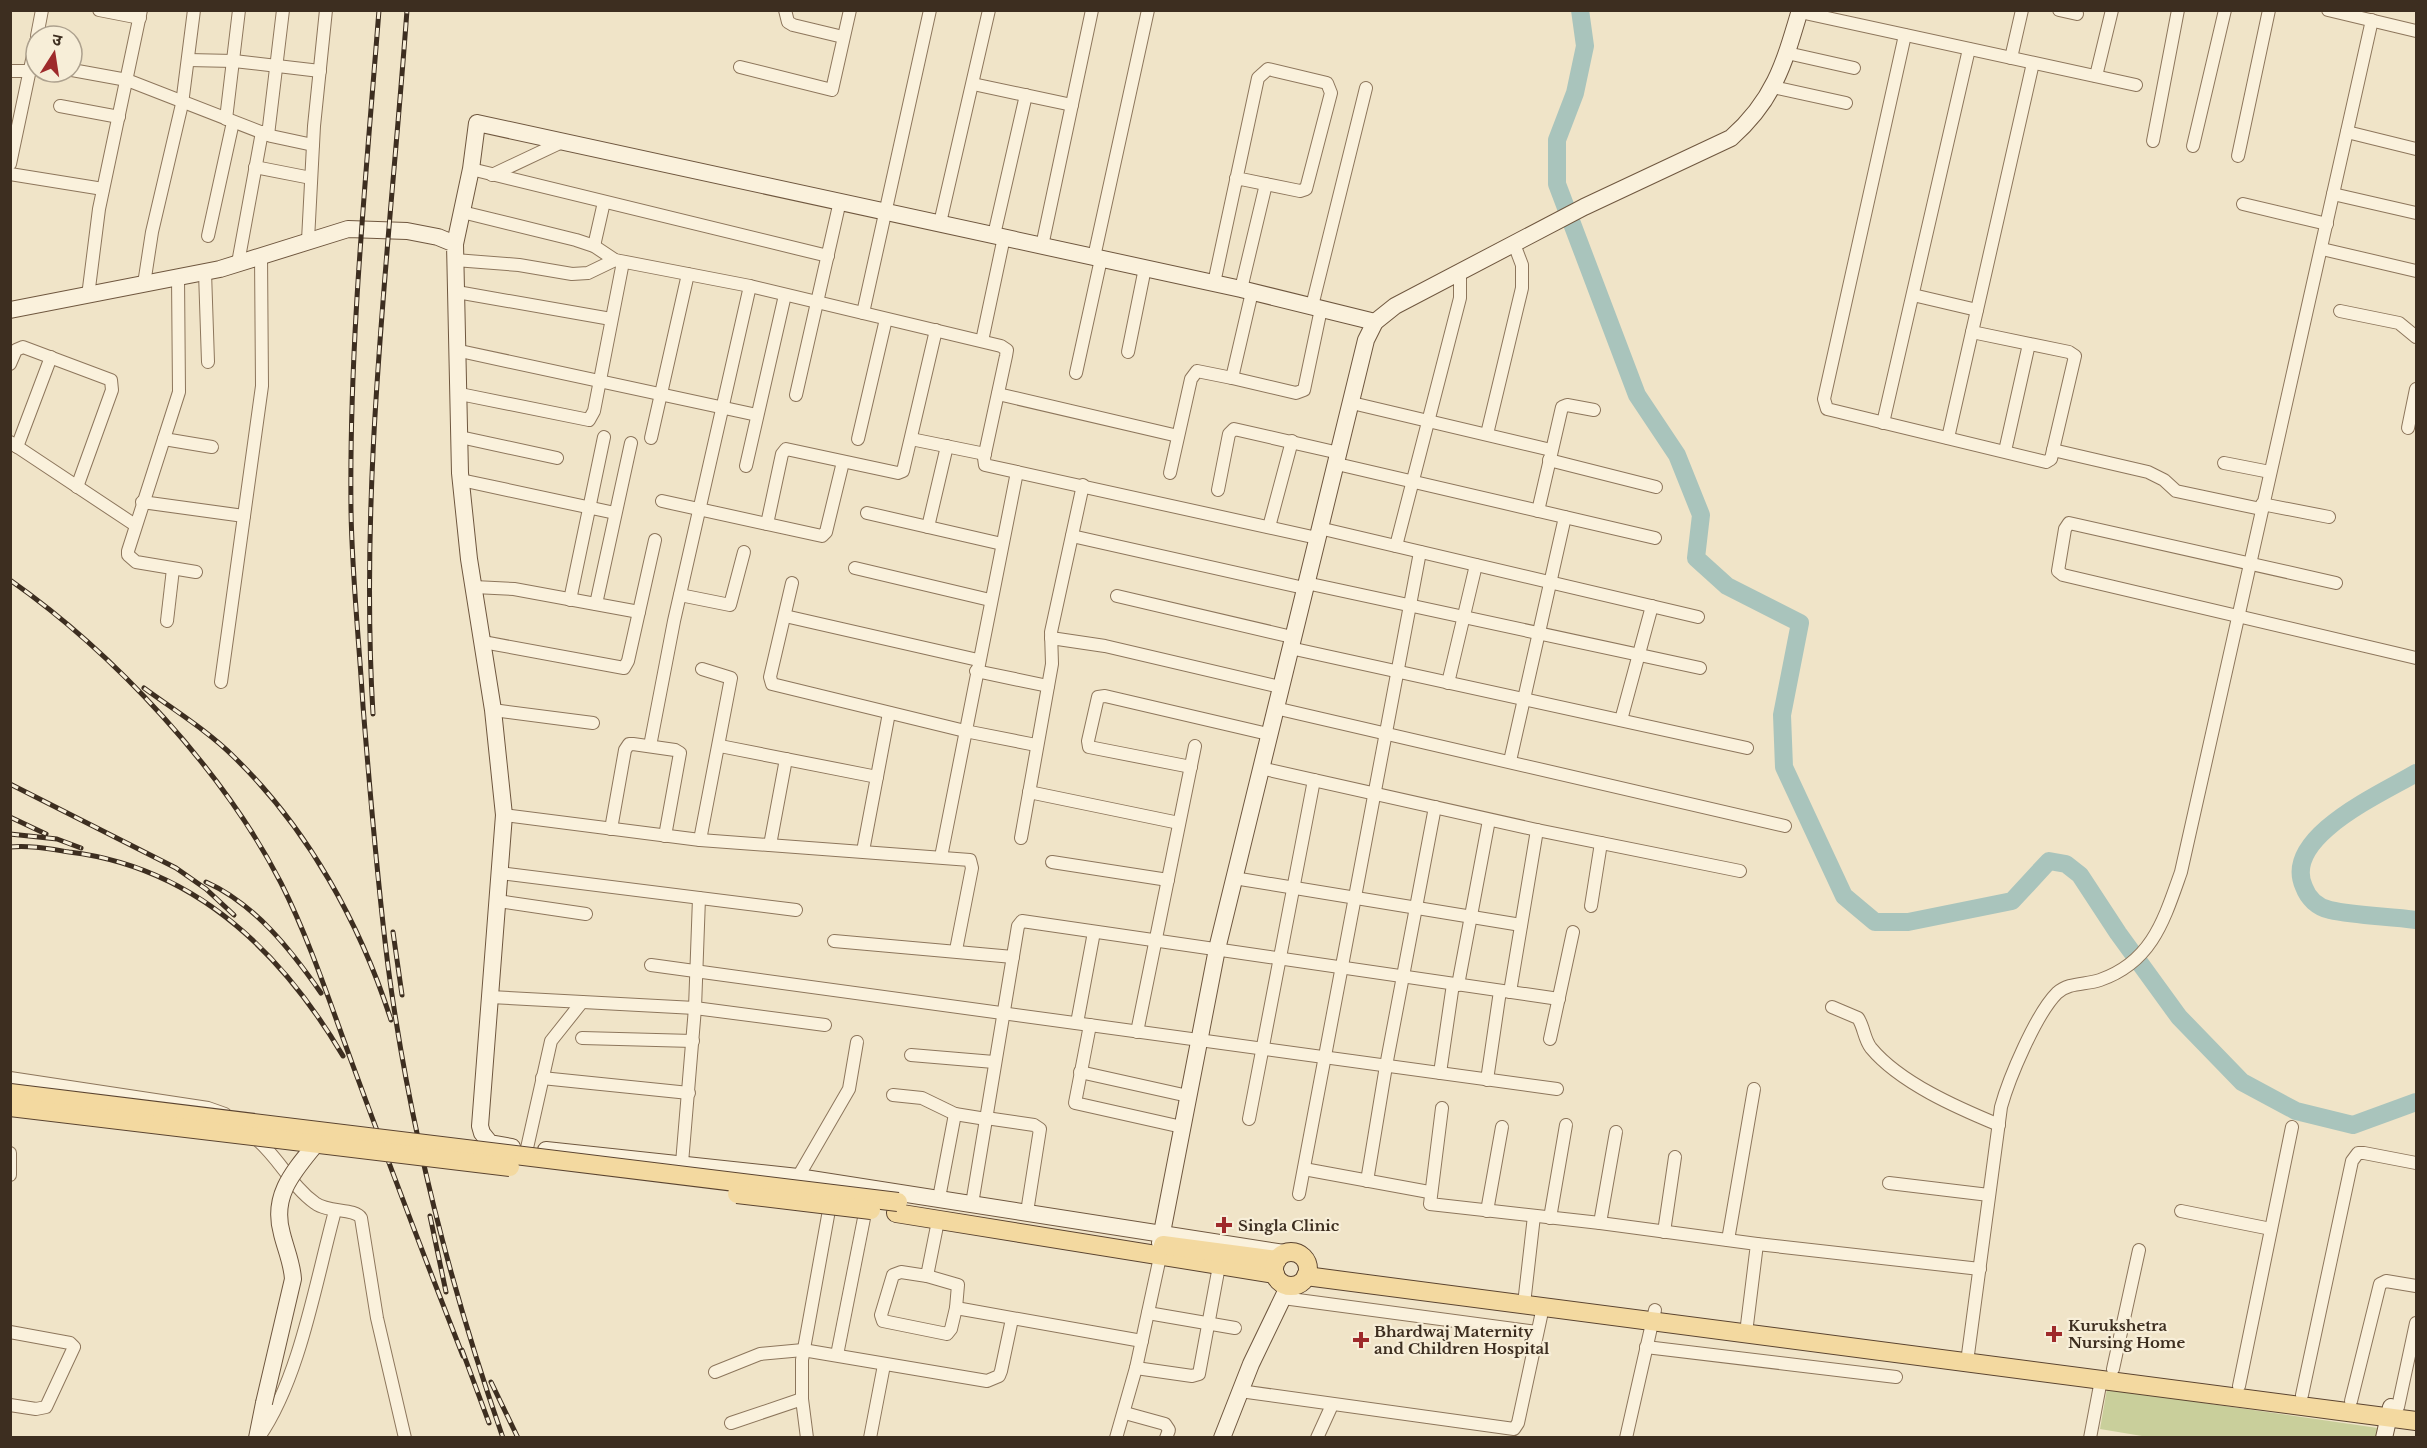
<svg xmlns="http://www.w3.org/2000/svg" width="2427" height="1448" viewBox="0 0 2427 1448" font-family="'Libre Baskerville','Noto Sans Devanagari',serif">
  <rect width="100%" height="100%" fill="#f0e4c8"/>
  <polygon fill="#c9cf9b" points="2107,1389 2378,1428 2375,1438 2154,1438 2100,1429"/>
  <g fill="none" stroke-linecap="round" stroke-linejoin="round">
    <g stroke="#a9c4bc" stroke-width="18">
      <polyline points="1580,10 1585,46 1575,93 1557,140 1557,184 1637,395 1677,455 1701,515 1696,558 1727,586 1800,623 1782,715 1784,767 1844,896 1875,922 1908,922 2012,901 2049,861 2066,864 2080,875 2118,933 2179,1017 2242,1082 2296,1111 2353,1125 2416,1102"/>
      <path d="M 2416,773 C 2383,793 2281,837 2304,887 C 2308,898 2317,907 2330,910 C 2357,916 2388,916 2416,920"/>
    </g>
    <defs>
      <g id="street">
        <polyline points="99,10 140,18"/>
        <polyline points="785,10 788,22 793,25 843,37"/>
        <polyline points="2059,10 2077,14"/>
        <polyline points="2328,10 2416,31"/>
        <polyline points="1800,12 2136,85"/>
        <polyline points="1905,35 1824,399 1827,409 2046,462 2051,459 2053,450 2148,472 2164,480 2176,491 2261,509"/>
        <polyline points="37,36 42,10"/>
        <polyline points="1787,53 1854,68"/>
        <polyline points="2011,58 2022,10"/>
        <polyline points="188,60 234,61 320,71"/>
        <polyline points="740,67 832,90 850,10"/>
        <polyline points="72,70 127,80 271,136 313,145"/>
        <polyline points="10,71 30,71"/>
        <polyline points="2096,76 2112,10"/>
        <polyline points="973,84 1072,105"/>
        <polyline points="1773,87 1846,103"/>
        <polyline points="60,106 119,117"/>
        <polyline points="226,119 239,10"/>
        <polyline points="2347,132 2416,149"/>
        <polyline points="268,135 283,10"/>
        <polyline points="2153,141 2178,10"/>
        <polyline points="2193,146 2225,10"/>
        <polyline points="2238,156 2269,10"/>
        <polyline points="10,164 36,41"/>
        <polyline points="255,167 311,178"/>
        <polyline points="471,169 828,256"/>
        <polyline points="10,174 103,189"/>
        <polyline points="492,175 564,141"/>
        <polyline points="2333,194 2416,213"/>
        <polyline points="2243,204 2327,224"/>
        <polyline points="462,212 576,240 594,246 615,260 750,286 1001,346 1007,350 1006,356 984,458 985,465 1317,538"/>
        <polyline points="940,223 989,10"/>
        <polyline points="994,235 1026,95"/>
        <polyline points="208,236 233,122"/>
        <polyline points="308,240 314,126 326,10"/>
        <polyline points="594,246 604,202"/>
        <polyline points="1042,246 1092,10"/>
        <polyline points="2322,249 2416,271"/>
        <polyline points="1094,257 1148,10"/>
        <polyline points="455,260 519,265 572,274 588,273 615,260"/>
        <polyline points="238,263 262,132"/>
        <polyline points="205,272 208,362"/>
        <polyline points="178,277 179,392 128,551 128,555 136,562 196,572"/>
        <polyline points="1214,283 1258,78 1268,69 1327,83 1331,93 1306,189 1300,191 1236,178"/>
        <polyline points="144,284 152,232 182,104 194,10"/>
        <polyline points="1241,289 1266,184"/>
        <polyline points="457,292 611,319"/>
        <polyline points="1913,295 1977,310"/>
        <polyline points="88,296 99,209 141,10"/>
        <polyline points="1312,306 1366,88"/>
        <polyline points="2340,311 2399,323 2416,337"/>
        <polyline points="863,313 930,10"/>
        <polyline points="1972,332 2069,352 2075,356 2053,450"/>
        <polyline points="982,341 1004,237"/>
        <polyline points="460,351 757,415"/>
        <polyline points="1128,352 1145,268"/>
        <polyline points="10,364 16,350 23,347 111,380 112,390 77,487"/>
        <polyline points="1076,373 1101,259"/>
        <polyline points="1232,378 1296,393 1304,390 1321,309"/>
        <polyline points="460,394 589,420 594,411 623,262"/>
        <polyline points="998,394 1178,436"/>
        <polyline points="796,395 840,201"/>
        <polyline points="1352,403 1551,450"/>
        <polyline points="1883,423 1969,49"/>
        <polyline points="2408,428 2416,389"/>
        <polyline points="1487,434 1522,288 1522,265 1514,244"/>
        <polyline points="460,437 557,458"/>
        <polyline points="651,438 688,274"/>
        <polyline points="1948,438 2033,63"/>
        <polyline points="164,439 212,447"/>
        <polyline points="858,439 886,319"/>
        <polyline points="911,439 985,454"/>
        <polyline points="10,442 135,525"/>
        <polyline points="17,447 51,357"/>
        <polyline points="2005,451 2029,344"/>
        <polyline points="1549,460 1656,487"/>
        <polyline points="2224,463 2270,472"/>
        <polyline points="1337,464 1655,538"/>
        <polyline points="746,466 785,295"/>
        <polyline points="1170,473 1191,379 1197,371 1232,378 1252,292"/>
        <polyline points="461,480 615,513"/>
        <polyline points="1218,490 1229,434 1234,429 1339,453"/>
        <polyline points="662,501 822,536 826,532 843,462"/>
        <polyline points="142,502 244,516"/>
        <polyline points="2262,504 2329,517"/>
        <polyline points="1538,511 1562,407 1567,405 1594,410"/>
        <polyline points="867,513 1002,544"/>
        <polyline points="767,524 782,454 786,449 898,473 903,471 936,330"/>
        <polyline points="928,527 947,446"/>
        <polyline points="1269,527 1292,441"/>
        <polyline points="1319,528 1698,617"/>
        <polyline points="1072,536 1304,588"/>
        <polyline points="1396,546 1460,298 1460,272"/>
        <polyline points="855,568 990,600"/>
        <polyline points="792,583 770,677 772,684 965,731 1036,745"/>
        <polyline points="1306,583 1700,668"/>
        <polyline points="2336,583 2069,523 2065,529 2058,571 2063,575 2416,658"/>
        <polyline points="474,587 514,589 639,612"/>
        <polyline points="680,595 730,605 744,552"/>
        <polyline points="1117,596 1292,637"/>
        <polyline points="570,600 604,437"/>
        <polyline points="596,604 631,443"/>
        <polyline points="785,616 978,660"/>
        <polyline points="167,621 173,569"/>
        <polyline points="1051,638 1105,646 1280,687"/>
        <polyline points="483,642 624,668 628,661 655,540"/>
        <polyline points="1290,648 1747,748"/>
        <polyline points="976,671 1048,686"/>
        <polyline points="221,682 262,386 261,255"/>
        <polyline points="1448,683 1476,565"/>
        <polyline points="1275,708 1785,826"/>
        <polyline points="493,710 593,723"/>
        <polyline points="1621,720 1652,606"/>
        <polyline points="650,746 674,621 750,286"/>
        <polyline points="720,746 877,777"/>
        <polyline points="1510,761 1565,517"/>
        <polyline points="1191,767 1089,747 1088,741 1098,697 1105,696 1268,734"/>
        <polyline points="1260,768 1537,830 1740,871"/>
        <polyline points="1029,792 1179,823"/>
        <polyline points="504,815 700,840 970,860 972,868 956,950"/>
        <polyline points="611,829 625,750 629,744 633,744 675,750 680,753 665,836"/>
        <polyline points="1021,838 1052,664 1051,632 1083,485"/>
        <polyline points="700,840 731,678 702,669"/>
        <polyline points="770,845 786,759"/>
        <polyline points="863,851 889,713"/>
        <polyline points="941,857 1017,472"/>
        <polyline points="1052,862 1168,880"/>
        <polyline points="500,873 796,910"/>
        <polyline points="1234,878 1521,925"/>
        <polyline points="498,901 586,914"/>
        <polyline points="1591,906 1601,843"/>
        <polyline points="834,941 1013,957"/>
        <polyline points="651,965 1557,1089"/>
        <polyline points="1458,985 1489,820"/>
        <polyline points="1510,992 1537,830"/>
        <polyline points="490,997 695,1008 825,1025"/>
        <path d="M 1832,1007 L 1858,1018 C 1864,1027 1864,1039 1871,1048 C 1900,1083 1958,1108 1999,1125"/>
        <polyline points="1077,1023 1094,932"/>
        <polyline points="1090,1025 1075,1103 1182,1127"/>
        <polyline points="1137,1032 1195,746"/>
        <polyline points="582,1038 693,1041"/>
        <polyline points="1550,1039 1573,932"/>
        <polyline points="911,1055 994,1062"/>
        <polyline points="1080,1072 1188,1096"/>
        <polyline points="1440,1073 1453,984"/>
        <polyline points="10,1078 208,1108 225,1114"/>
        <polyline points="542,1078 689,1093"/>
        <polyline points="1487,1080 1500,991"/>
        <polyline points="893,1095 922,1098 955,1114 986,1119"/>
        <polyline points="1442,1108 1430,1204 1600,1223 1757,1244 1746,1333"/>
        <polyline points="986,1118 1034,1125 1040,1129 1027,1212"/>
        <polyline points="1249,1119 1314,780"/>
        <path d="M 255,1138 C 278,1156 291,1186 315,1203 C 328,1213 355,1208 361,1218 L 377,1318 L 405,1438"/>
        <polyline points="527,1148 551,1041 582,1002"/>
        <polyline points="10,1153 10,1175"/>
        <polyline points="682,1163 695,1008 699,898"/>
        <polyline points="1304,1169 1429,1192"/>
        <polyline points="798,1177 849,1089 857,1042"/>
        <polyline points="1367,1181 1386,1066 1435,807"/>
        <polyline points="1889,1183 1989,1195"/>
        <polyline points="1299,1194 1420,552"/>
        <polyline points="939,1198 955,1114"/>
        <polyline points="972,1204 1018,926 1022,921 1559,999"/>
        <polyline points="1487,1211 1502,1127"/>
        <polyline points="2181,1211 2271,1229"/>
        <polyline points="1550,1218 1566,1125"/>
        <polyline points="938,1221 927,1276 901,1272 893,1275 881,1315 883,1321 947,1334 951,1329 956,1308 1142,1341"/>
        <polyline points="1600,1223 1616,1132"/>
        <polyline points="1664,1232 1675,1157"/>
        <polyline points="1728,1240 1754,1089"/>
        <polyline points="1757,1244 1980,1269"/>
        <polyline points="927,1276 958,1285 956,1308"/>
        <polyline points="1283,1298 1537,1332"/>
        <polyline points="1524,1304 1534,1216"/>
        <polyline points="1148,1313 1235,1328"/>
        <polyline points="10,1332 70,1343 74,1347 46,1407 36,1409 10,1405"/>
        <polyline points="1646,1347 1896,1377"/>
        <polyline points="837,1355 867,1203"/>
        <path d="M 1967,1362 L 2001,1107 C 2009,1078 2036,1014 2057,993 C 2069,982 2086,985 2100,980 C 2152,962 2164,920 2181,872 L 2372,20"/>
        <polyline points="1136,1368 1192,1376 1199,1374 1219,1266"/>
        <polyline points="2113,1369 2139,1250"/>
        <polyline points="715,1372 760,1354 803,1350 987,1381 999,1376 1001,1371 1012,1319"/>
        <polyline points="2239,1386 2292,1127"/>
        <polyline points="1240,1391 1514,1429 1518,1423 1543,1307"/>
        <polyline points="2302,1395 2352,1161 2358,1153 2364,1153 2416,1163"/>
        <polyline points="2351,1401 2380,1284 2386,1281 2416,1286"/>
        <polyline points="2398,1407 2416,1323"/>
        <polyline points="1125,1413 1165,1424 1169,1430 1166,1438"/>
        <polyline points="731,1423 802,1399"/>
        <path d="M 259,1437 C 300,1378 316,1280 335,1211"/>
        <polyline points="807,1438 802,1399 802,1360 831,1199"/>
        <polyline points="870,1438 884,1365"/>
        <polyline points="1116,1438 1136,1368 1160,1257"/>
        <polyline points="1317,1438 1332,1405"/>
        <polyline points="1626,1438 1655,1310"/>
        <polyline points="2090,1438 2101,1380"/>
      </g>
      <g id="secondary">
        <polyline points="455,244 471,169 477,123 1241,289 1375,322"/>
        <polyline points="10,310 220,269 348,229 407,231 438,237 455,244 460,473 469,559 493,710 504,815 480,1126 482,1133 490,1143 512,1147"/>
        <polyline points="546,1150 798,1177 1284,1253"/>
        <path d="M 1160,1243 L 1217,949 L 1366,340 L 1375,322 L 1395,306 L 1584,207 L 1731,138 C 1774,100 1784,64 1800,10"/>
        <polyline points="257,1438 264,1403"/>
        <polyline points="1222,1438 1251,1364 1289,1285"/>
        <polyline points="2384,1438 2391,1407"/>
      </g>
      <g id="primary">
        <polyline points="896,1213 1275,1274"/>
        <polyline points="1163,1245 1277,1260"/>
        <circle cx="1291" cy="1269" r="17"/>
        <polyline points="1306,1276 2416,1421"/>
      </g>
    </defs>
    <use href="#street" stroke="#8d765c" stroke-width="14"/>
    <use href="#secondary" stroke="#6f573f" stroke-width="18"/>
    <use href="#primary" stroke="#5b4430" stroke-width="20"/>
    <use href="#street" stroke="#faf1dc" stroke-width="12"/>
    <use href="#secondary" stroke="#faf1dc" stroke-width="16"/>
    <use href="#primary" stroke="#f3d9a0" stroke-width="18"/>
    <defs>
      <g id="rail">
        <path d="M 379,10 C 366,177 349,344 351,510 C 352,575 359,641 363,706 C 370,793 377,879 388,966 C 409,1125 450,1286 503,1438"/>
        <path d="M 10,580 C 114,653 223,770 281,883 C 310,941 330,1003 352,1063 C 388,1161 425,1259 463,1356"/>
        <path d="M 144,688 C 174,710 208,731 234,757 C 308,829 360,923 391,1020"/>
        <path d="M 373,714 C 359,480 390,244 407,10"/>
        <polyline points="10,784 176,868 206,889 234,915"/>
        <polyline points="10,817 46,834"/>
        <polyline points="10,834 57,839 81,848"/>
        <path d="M 10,847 C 30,845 50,849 69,852 C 195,867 281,951 343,1056"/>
        <path d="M 206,882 C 255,904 291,950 321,993"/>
        <polyline points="393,932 402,995"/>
        <polyline points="430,1216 446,1292"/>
        <polyline points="462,1350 489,1423"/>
        <polyline points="491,1382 518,1438"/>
      </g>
    </defs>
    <use href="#rail" stroke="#3d2e20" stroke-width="5"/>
    <use href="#rail" stroke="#f7eed8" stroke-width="3" stroke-dasharray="9" stroke-linecap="butt"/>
    <defs>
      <path id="secondary-bridge" d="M 264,1403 L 293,1279 C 292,1263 286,1250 282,1234 C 271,1196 293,1172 316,1144"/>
      <g id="primary-bridge">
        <polyline points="10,1093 898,1202"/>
        <polyline points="10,1107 510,1167"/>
        <polyline points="737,1194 871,1210"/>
      </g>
    </defs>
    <use href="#secondary-bridge" stroke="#6f573f" stroke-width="18" stroke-linecap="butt"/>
    <use href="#primary-bridge" stroke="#5b4430" stroke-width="20" stroke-linecap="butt"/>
    <use href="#secondary-bridge" stroke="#faf1dc" stroke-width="16"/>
    <use href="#primary-bridge" stroke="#f3d9a0" stroke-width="18"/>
  </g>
  <g fill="#9e2a2b" stroke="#f7eed8" stroke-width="2">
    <path d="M1221 1216h6v6h6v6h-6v6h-6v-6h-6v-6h6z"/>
    <path d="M2051 1325h6v6h6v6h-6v6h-6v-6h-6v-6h6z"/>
    <path d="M1358 1331h6v6h6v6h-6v6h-6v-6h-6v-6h6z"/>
  </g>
  <g text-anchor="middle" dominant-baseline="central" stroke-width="4.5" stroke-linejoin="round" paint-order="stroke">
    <g font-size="15" font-weight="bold" fill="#3d2e20" stroke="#f7eed8" text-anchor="start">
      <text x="1238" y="1225">Singla Clinic</text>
      <text x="2068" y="1325">Kurukshetra<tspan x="2068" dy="17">Nursing Home</tspan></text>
      <text x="1374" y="1331">Bhardwaj Maternity<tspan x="1374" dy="17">and Children Hospital</tspan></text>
    </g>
  </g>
  <rect width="2427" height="1448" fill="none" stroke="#3d2e20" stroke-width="24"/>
  <g transform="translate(54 54) rotate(12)"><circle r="28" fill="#f7eed8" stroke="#ada18e" stroke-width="1.5"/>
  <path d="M0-4.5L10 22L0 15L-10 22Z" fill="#9e2a2b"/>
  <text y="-9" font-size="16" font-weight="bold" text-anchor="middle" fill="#3d2e20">उ</text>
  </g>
</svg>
